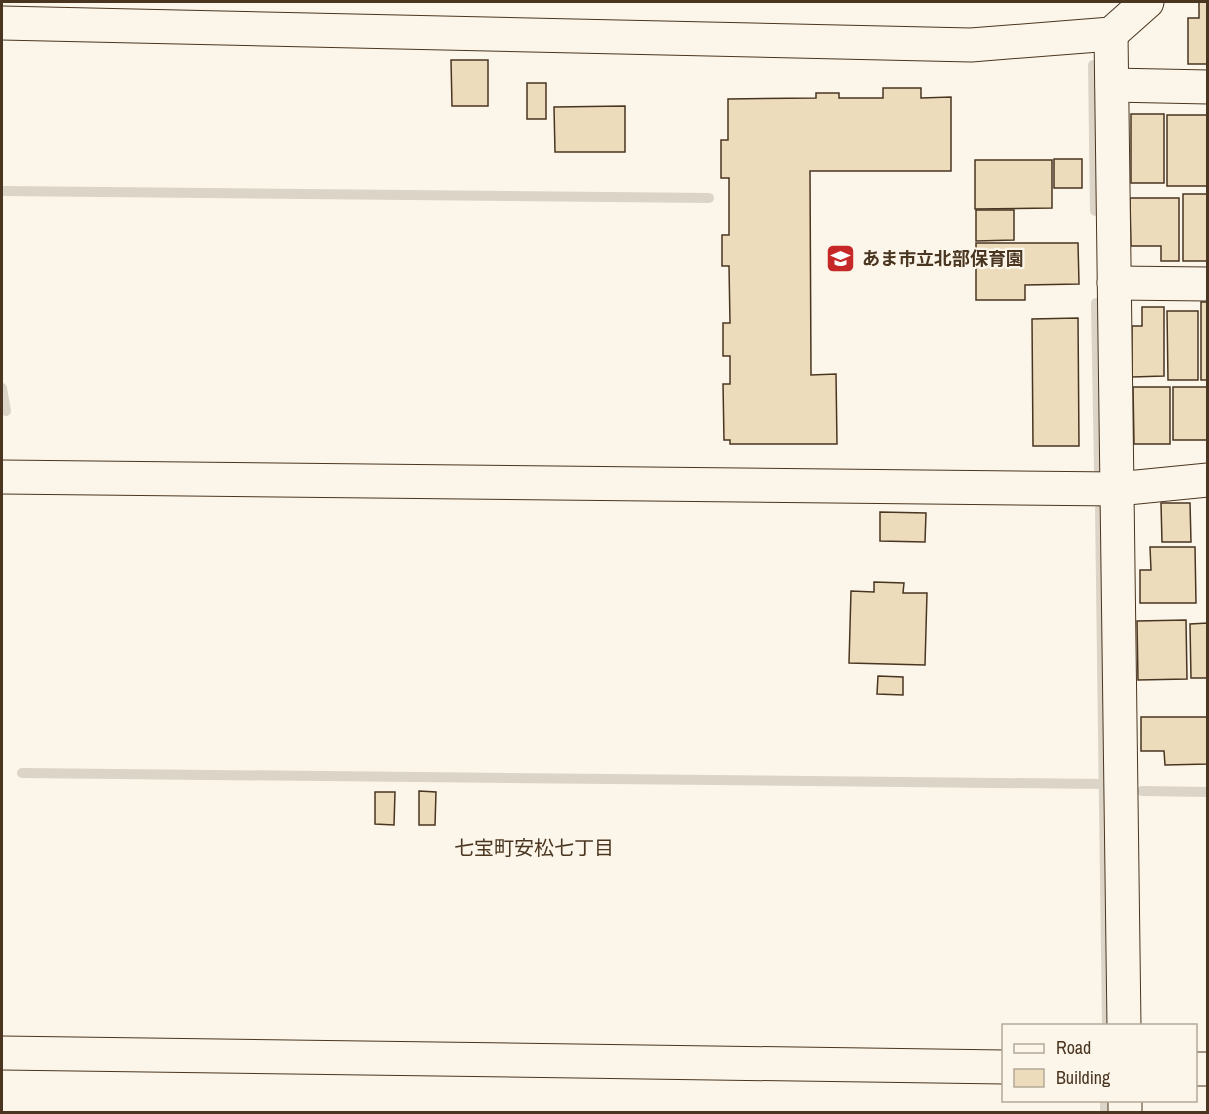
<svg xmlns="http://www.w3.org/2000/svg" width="1209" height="1114" viewBox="0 0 1209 1114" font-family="'Archivo Narrow','Noto Sans JP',sans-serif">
  <rect width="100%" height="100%" fill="#fbf6e9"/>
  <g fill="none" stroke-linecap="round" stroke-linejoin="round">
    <g stroke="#dcd4c6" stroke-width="10">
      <polyline points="1093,65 1095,211"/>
      <polyline points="2,191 709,198"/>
      <polyline points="1096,303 1099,469"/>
      <polyline points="2,388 6,411"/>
      <polyline points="1100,509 1107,1026"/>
      <polyline points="22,773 1104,784"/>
      <polyline points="1142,791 1208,792"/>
      <polyline points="1105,1100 1105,1112"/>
    </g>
  </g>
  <g fill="#ecdcbc" stroke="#4a3520" stroke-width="1.5">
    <polygon points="1199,2 1208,2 1208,64 1188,64 1188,18 1199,18"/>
    <polygon points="451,60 488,60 488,106 452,106"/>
    <rect x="527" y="83" width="19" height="36"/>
    <polygon points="883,88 921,88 921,98 951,97 951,171 810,171 811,375 836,374 837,444 730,444 730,440 724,440 723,384 730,384 730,356 723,356 723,323 730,323 729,266 722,266 722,235 729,235 729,178 721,178 721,140 728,140 728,99 816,98 816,93 839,93 839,98 883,98"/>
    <polygon points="625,106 625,152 555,152 554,107"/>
    <rect x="1131" y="114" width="33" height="69"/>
    <rect x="1167" y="115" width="41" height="71"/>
    <rect x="1054" y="159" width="28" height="29"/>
    <polygon points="975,160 1052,160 1052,208 975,209"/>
    <rect x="1183" y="194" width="25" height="67"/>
    <polygon points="1130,198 1179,198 1179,261 1161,261 1161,246 1131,246"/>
    <polygon points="976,210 1014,210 1014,240 976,241"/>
    <polygon points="976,243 1078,243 1079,284 1025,285 1025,300 976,300"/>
    <rect x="1201" y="302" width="7" height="78"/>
    <polygon points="1142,307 1164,307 1164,376 1132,377 1132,326 1142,326"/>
    <polygon points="1167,311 1198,311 1198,380 1168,380"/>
    <polygon points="1078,318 1079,446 1033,446 1032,319"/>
    <polygon points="1133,387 1170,387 1170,444 1134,444"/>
    <rect x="1173" y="387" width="35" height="53"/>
    <polygon points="1161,503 1190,503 1191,542 1162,542"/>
    <polygon points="880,512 926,513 925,542 880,541"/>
    <polygon points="1150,547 1195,547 1196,603 1140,603 1140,570 1151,570"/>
    <polygon points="874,582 904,583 903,593 927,593 925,665 849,663 851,591 874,592"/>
    <polygon points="1186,620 1187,679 1138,680 1137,621"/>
    <polygon points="1208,623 1208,678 1191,678 1190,624"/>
    <polygon points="878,676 903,677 903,695 877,694"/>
    <polygon points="1141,717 1208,717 1208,764 1165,765 1164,751 1141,751"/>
    <polygon points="419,791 436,792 435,825 419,825"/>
    <polygon points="375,792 395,792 394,825 375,824"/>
  </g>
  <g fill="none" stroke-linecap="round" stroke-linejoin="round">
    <defs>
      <g id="minor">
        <polyline points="2,23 971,45 1111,34 1147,2"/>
        <polyline points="1111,34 1124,1026"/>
        <polyline points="1112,85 1208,87"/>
        <polyline points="1114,283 1208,284"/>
        <polyline points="2,477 1117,489 1208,480"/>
        <polyline points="2,1053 1004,1067"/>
        <polyline points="1196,1069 1208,1069"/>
        <polyline points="1125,1100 1125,1112"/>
      </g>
    </defs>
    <use href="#minor" stroke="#4a3520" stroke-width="35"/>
    <use href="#minor" stroke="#fbf6e9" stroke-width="33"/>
  </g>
  <defs>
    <symbol id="school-square" viewBox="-11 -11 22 22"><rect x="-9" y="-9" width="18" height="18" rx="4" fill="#c62828" stroke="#fbf6e9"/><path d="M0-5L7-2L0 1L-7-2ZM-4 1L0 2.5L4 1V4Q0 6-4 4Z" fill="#fff"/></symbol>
  </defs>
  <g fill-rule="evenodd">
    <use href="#school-square" x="824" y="242" width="33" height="33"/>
  </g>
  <g text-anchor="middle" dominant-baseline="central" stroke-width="4.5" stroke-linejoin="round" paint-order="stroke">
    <g font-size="18" font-weight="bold" fill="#4a3520" stroke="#fbf6e9" text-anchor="start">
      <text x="862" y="258">あま市立北部保育園</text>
    </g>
    <g font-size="20" fill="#4a3520" stroke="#fbf6e9">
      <text x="534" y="847">七宝町安松七丁目</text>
    </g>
  </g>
  <rect width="1209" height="1114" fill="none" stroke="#4a3520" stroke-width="6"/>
  <rect x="1002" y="1024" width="195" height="78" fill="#fbf6e9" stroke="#b4a999" stroke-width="1.5"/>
  <rect x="1014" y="1044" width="30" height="9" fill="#fbf6e9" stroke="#b4a999" stroke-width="1.5"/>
  <text x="1056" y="1054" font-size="18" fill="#4a3520">Road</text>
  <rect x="1014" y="1069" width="30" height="18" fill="#ecdcbc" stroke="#b4a999" stroke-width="1.5"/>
  <text x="1056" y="1084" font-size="18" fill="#4a3520">Building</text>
</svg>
